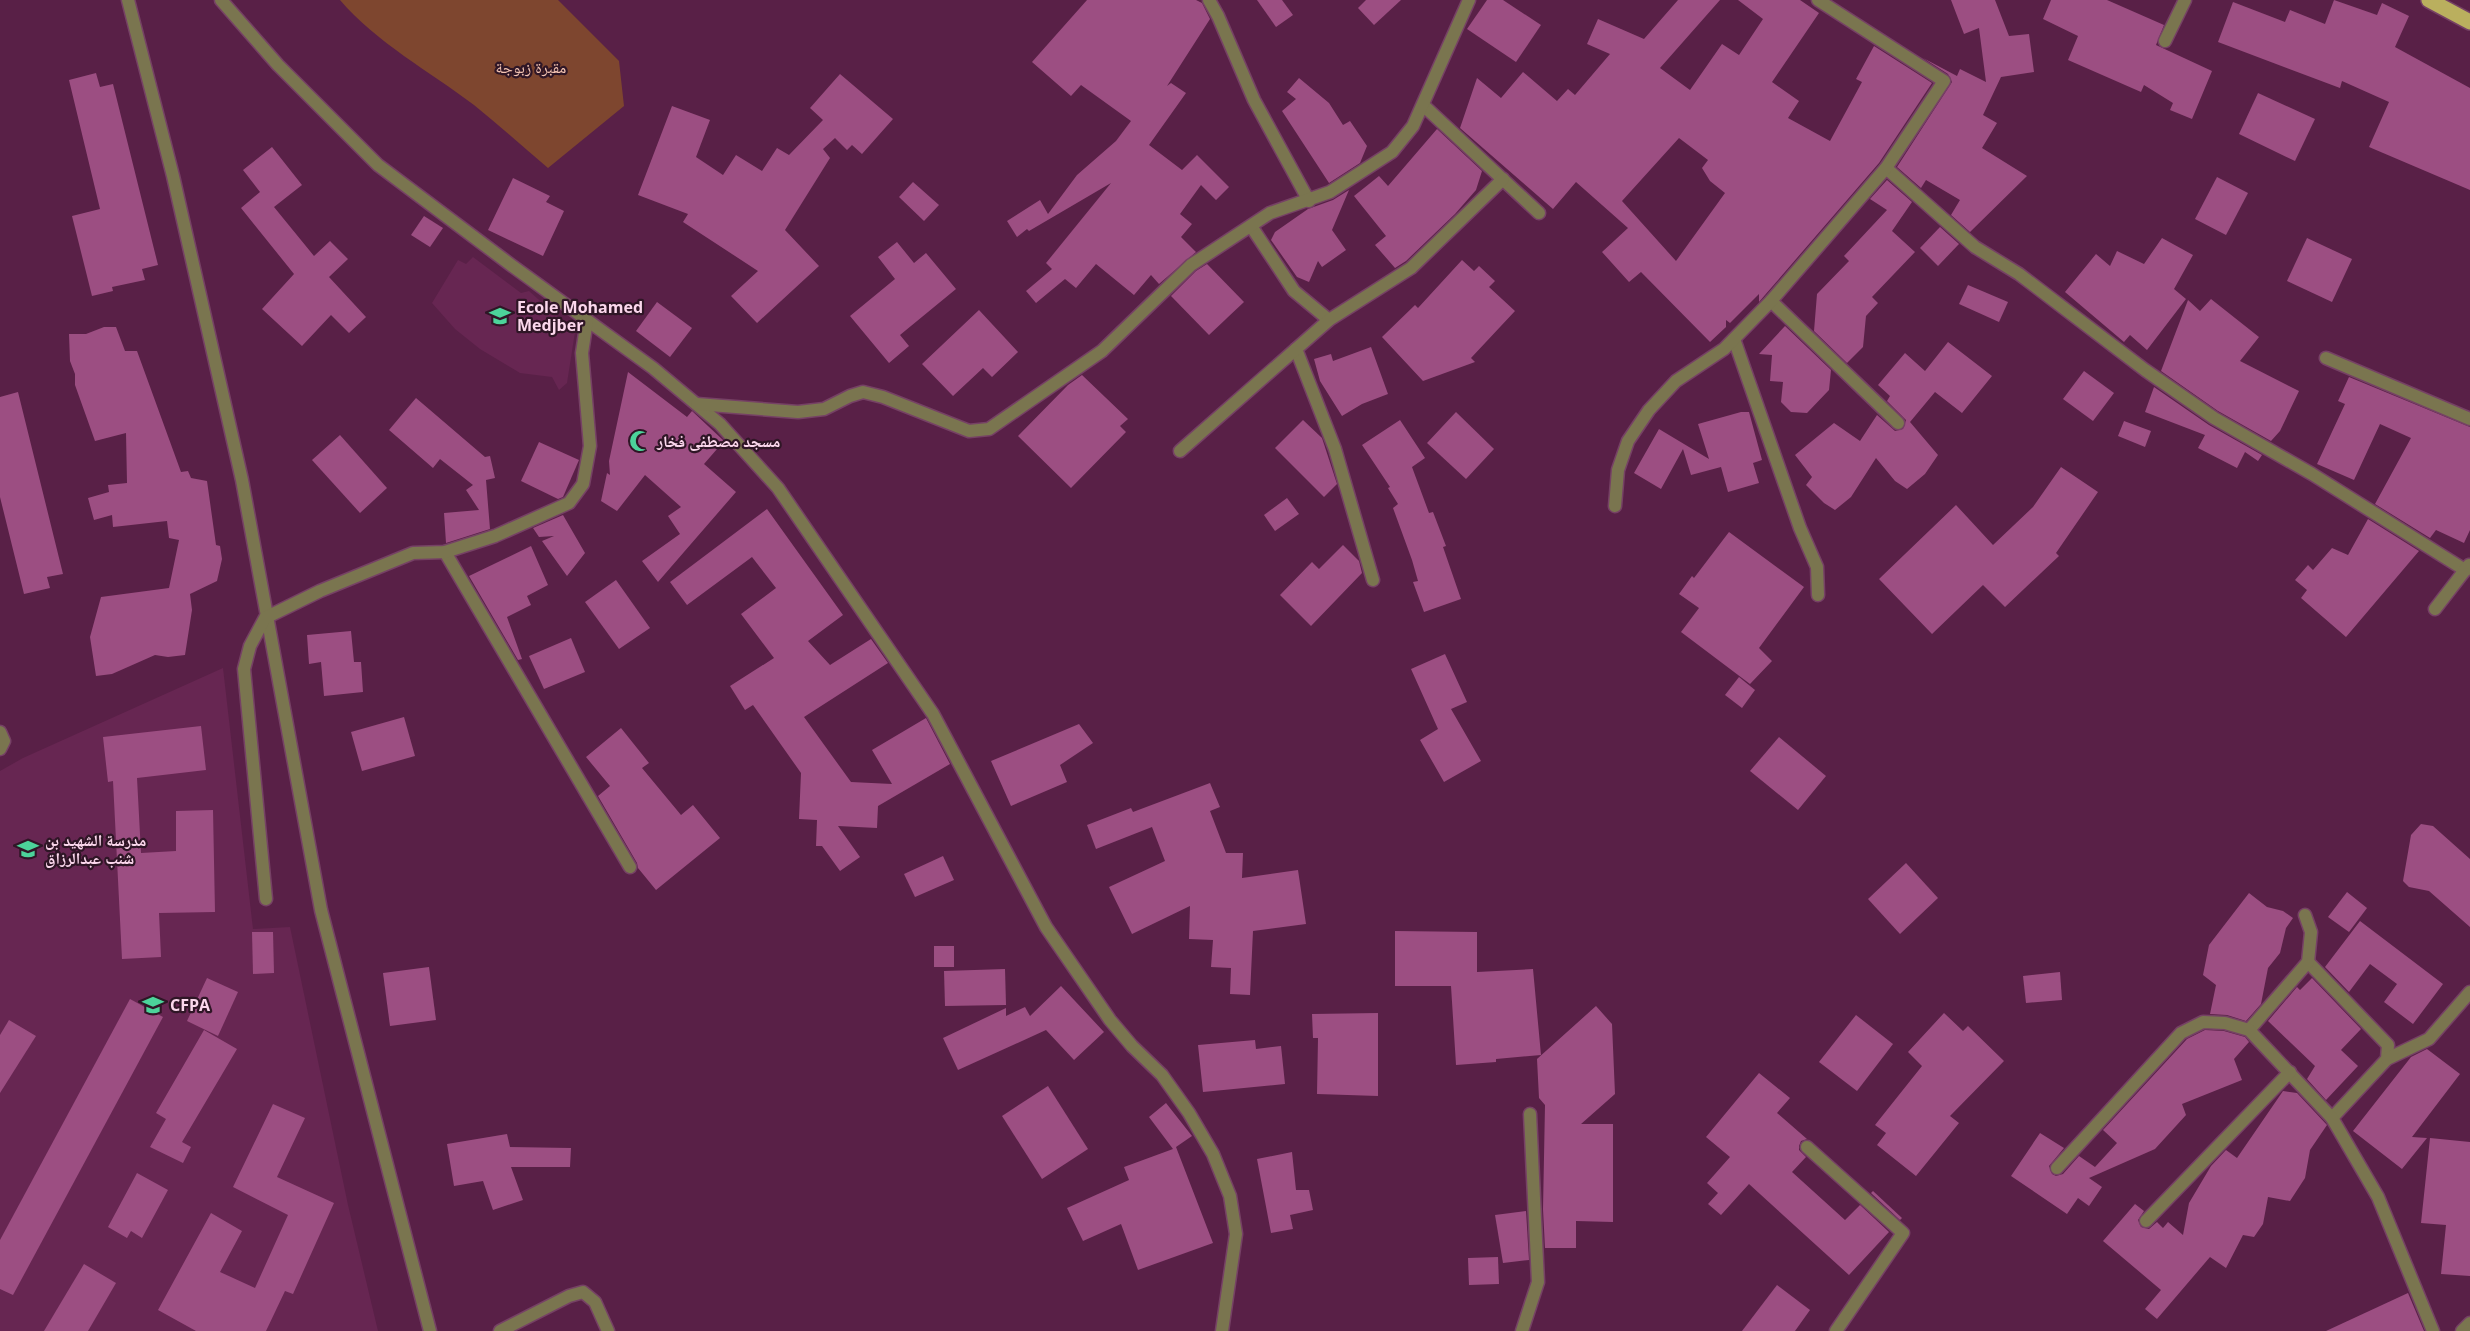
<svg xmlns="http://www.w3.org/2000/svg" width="2470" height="1331" viewBox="0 0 2470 1331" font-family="'Open Sans','Noto Naskh Arabic',sans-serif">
  <rect width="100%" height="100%" fill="#592047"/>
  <g fill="#672652">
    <polygon points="473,257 521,293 529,291 575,332 567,383 559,390 552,377 520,373 480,349 455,329 432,303 458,260 466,264"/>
    <polygon points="223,668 253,929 290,927 348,1205 378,1331 0,1331 0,771 23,758"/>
  </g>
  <path fill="#7e462f" d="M 340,0 L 558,0 L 619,61 L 624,106 L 548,168 C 523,147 499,125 474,105 C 429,71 377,43 340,0 Z"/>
  <g fill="#9c4e82" fill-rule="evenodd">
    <polygon points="1087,0 1196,0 1202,3 1210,19 1167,86 1171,83 1186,93 1149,145 1182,170 1197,155 1229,187 1216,200 1201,185 1180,214 1192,224 1181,237 1196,252 1159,284 1151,275 1134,295 1096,264 1076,288 1065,279 1036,303 1026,291 1052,269 1046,263 1111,183 1029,231 1027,229 1017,237 1007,221 1040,200 1048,214 1077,175 1116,141 1131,121 1081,85 1071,96 1032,62"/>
    <polygon points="1257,0 1282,0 1293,15 1276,27"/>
    <polygon points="1366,0 1401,0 1374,25 1358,8"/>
    <polygon points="1487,0 1503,0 1541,25 1516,62 1467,29"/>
    <path d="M 1678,0 L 1720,0 L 1660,68 L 1690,90 L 1722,44 L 1739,55 L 1763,19 L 1738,0 L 1800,0 L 1819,13 L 1772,82 L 1799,101 L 1788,118 L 1830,141 L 1862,82 L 1856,79 L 1874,46 L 1932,83 L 1879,163 L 1765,295 L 1759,302 L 1759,294 L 1730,323 L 1726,320 L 1726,327 L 1710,342 L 1641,272 L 1629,282 L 1602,252 L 1628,228 L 1576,182 L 1553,209 L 1460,128 L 1477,78 L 1501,98 L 1523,72 L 1557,101 L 1568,89 L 1575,95 L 1610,54 L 1587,44 L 1598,19 L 1644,39 ZM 1679,138 L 1708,160 L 1702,168 L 1710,181 L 1725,193 L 1676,261 L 1622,201 Z"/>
    <polygon points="1951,0 1995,0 2009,36 2029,34 2034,72 2001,77 1983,115 1997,123 1982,148 2027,176 1970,232 1951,215 1960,200 1926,180 1921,188 1897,167 1952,82 1948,74 1923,58 1957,76 1960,69 1986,82 1979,28 1964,34"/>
    <polygon points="2051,0 2107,0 2164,25 2156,45 2212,71 2192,119 2170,110 2173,103 2144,85 2141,92 2068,60 2078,36 2043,19"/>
    <polygon points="2334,0 2377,15 2382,3 2409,16 2395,47 2470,88 2470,190 2369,147 2389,102 2342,81 2340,88 2218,42 2233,2 2285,22 2290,10 2325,24"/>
    <polygon points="96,73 100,87 113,84 158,265 142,269 145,280 112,287 113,291 92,296 72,216 100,209 69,80"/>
    <polygon points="840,74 893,119 862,154 852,145 847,150 835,138 823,149 830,158 785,230 819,266 757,323 731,296 758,271 683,222 688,214 638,195 672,106 710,120 696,157 723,175 736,155 762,171 777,148 789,155 823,120 810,108"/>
    <polygon points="1299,78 1329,103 1343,125 1350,121 1367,146 1360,163 1329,183 1282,111 1296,99 1287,92"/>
    <polygon points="2258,93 2315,119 2295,161 2239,134"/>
    <polygon points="1437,129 1482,171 1476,190 1455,214 1406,261 1395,268 1375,245 1386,236 1354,196 1379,176 1388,186"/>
    <polygon points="272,147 302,185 274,207 314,256 330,241 348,259 329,277 366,317 349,333 331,315 302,346 262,309 294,274 241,208 260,192 243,170"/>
    <polygon points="2217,177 2248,193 2226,235 2195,219"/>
    <polygon points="513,178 550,196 546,202 564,211 543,256 488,230"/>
    <polygon points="1887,180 1912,202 1892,231 1915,252 1872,297 1878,303 1866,316 1863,347 1847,363 1814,331 1817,294 1849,261 1844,256 1887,210 1870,199"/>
    <polygon points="913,182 939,205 924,221 899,197"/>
    <polygon points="1349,190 1332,230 1346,250 1322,267 1318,261 1309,282 1297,277 1271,240 1275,232 1308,209 1333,200"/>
    <polygon points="424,216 443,228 430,247 411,235"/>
    <polygon points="1940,227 1959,244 1938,266 1920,248"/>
    <polygon points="2162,238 2193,255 2174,289 2186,299 2147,350 2130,335 2124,342 2065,292 2096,254 2110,266 2117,251 2144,264"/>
    <polygon points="2307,238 2352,259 2332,302 2287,281"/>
    <polygon points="897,242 914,263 926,253 956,289 900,335 909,346 889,363 850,316 895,279 878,257"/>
    <polygon points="1462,260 1474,271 1479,266 1495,281 1489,287 1515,311 1471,358 1475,362 1423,381 1382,337 1415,305 1418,308"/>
    <polygon points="1207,264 1244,302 1209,335 1171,296 1196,271"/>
    <polygon points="1968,285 2008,302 1999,322 1959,304"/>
    <polygon points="2211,299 2259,337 2240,361 2299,391 2280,431 2271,441 2218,411 2161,371 2188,300 2200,311"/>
    <polygon points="657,302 692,328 670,357 636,331"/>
    <polygon points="979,310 1018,352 992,377 983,368 953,396 922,364"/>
    <polygon points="1785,326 1831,370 1829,390 1807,413 1791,412 1781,402 1783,382 1770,381 1772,355 1759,354"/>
    <polygon points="104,327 116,327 125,351 137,351 181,472 188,471 191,478 207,481 216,545 220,546 222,559 217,581 190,594 192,610 185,655 168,657 155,655 112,674 96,676 90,637 101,597 169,588 179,540 169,538 167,521 113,527 112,515 94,520 88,498 109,492 108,485 127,483 126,433 95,441 75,385 75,374 70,361 69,334 86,334"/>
    <polygon points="1948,342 1992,376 1962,413 1935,392 1910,422 1938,455 1925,474 1907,489 1895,481 1876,458 1851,497 1835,510 1824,503 1806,485 1812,477 1795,455 1834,423 1860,441 1877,415 1895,431 1903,429 1906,420 1887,401 1890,396 1878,385 1905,353 1925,371"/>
    <polygon points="1371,347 1388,394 1362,404 1342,416 1320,381 1314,359 1331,354 1333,361"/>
    <polygon points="2084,371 2114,393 2093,421 2063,399"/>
    <polygon points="628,372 687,417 692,411 724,441 704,464 736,492 658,582 642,561 680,534 668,516 681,507 645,475 617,511 601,501 607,473 610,475 609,461"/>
    <polygon points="1082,375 1128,419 1120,426 1126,432 1071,488 1018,436 1068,385"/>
    <polygon points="2349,377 2470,427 2470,530 2464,543 2436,530 2430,538 2375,504 2411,438 2380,424 2354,480 2317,464 2345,404 2338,401"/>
    <polygon points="2154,387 2209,425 2262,455 2258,461 2245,452 2237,468 2198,448 2205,435 2145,412"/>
    <polygon points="18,392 63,574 47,577 50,588 24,594 0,497 0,397"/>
    <polygon points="416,398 485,457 490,456 495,478 486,480 490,529 446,543 444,513 479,510 466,490 473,485 440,459 433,468 389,430"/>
    <polygon points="1456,412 1494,449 1466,479 1427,443"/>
    <polygon points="1741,412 1749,412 1762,460 1753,463 1759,483 1728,492 1721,467 1691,475 1683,449 1661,489 1634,473 1659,429 1709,459 1698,424"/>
    <polygon points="1303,420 1322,438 1337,484 1324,497 1275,448"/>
    <polygon points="1400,420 1425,458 1412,467 1429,513 1433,512 1446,546 1443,547 1461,599 1424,612 1413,582 1418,581 1412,560 1393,508 1398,504 1388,488 1390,487 1362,445"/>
    <polygon points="2124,421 2151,431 2145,447 2118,436"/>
    <polygon points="340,435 387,488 360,513 312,460"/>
    <polygon points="539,442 579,460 563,497 558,499 521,481"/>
    <polygon points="2061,467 2098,492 2056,553 2059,556 2005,607 1983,585 1932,634 1879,579 1956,505 1993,545 2033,507"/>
    <polygon points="1287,498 1299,514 1275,531 1264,515"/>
    <polygon points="767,509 843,615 808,641 830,665 871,639 888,663 804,717 851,782 892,784 872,750 926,718 950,764 878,806 877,828 838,826 860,857 840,871 822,846 816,846 817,820 799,819 801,773 753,705 745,710 730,686 774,658 741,614 776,588 752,557 687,605 670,582"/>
    <polygon points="563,515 585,553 567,576 542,541 554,536 539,537 533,528"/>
    <polygon points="2368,519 2419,551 2346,637 2301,598 2307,590 2295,580 2308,565 2313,570 2332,548 2348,555"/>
    <polygon points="1729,532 1804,587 1759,648 1772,661 1750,684 1681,632 1699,608 1679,594 1692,576 1694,578"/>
    <polygon points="1343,545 1359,561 1362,573 1311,626 1280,595 1312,562 1319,569"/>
    <polygon points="531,546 548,585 527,596 531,605 507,617 522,659 518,660 469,576"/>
    <polygon points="616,580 650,628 619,649 585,602"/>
    <polygon points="351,631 354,662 361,662 363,692 324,696 321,662 309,664 307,635"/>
    <polygon points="571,638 585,672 544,689 529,656"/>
    <polygon points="1445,654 1467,702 1451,709 1481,761 1444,782 1420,740 1438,729 1411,669"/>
    <polygon points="1739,677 1755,690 1742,708 1725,695"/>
    <polygon points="404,717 415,756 362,771 351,732"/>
    <polygon points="1079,724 1093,743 1060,765 1067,782 1011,806 991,761"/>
    <polygon points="201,726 206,770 137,778 141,853 176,851 176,811 213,810 215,912 159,913 161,957 122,959 113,781 108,782 103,737"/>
    <polygon points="621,728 649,763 642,768 681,815 693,805 720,838 656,890 638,868 637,863 598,796 610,786 586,757"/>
    <polygon points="1779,737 1826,776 1798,810 1750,771"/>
    <polygon points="1210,783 1220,807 1210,811 1226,853 1243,853 1242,878 1298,870 1306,924 1253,931 1250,995 1230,994 1231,968 1211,967 1213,940 1189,939 1190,906 1132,934 1109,887 1165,861 1152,827 1096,849 1087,825 1131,808 1133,812"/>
    <polygon points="2421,824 2433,826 2470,859 2470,927 2429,891 2409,887 2403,881 2411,835"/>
    <polygon points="943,856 954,880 915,897 904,874"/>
    <polygon points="1906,863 1938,898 1900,934 1868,899"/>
    <polygon points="2347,892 2367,908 2349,932 2328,917"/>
    <polygon points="2249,893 2267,907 2283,911 2293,918 2286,928 2280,953 2268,968 2261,1004 2246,1021 2227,1015 2210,1014 2216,985 2203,975 2209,945"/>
    <polygon points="2360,921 2443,984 2413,1024 2384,1002 2397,984 2370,964 2349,992 2325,967"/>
    <polygon points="1395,931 1477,932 1477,972 1533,969 1541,1055 1496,1059 1496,1062 1456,1065 1451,986 1395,986"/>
    <polygon points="252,932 273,932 274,973 253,974"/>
    <rect x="934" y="946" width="20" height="21"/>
    <polygon points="429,967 436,1020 390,1026 383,973"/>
    <polygon points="1005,969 1006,1005 945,1006 944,971"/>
    <polygon points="2060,972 2062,1000 2026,1003 2023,976"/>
    <polygon points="207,978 238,992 218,1036 187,1021"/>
    <polygon points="2312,978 2361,1029 2341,1050 2358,1066 2326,1100 2307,1079 2315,1066 2268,1021 2297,987 2300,990"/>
    <polygon points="1061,986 1104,1032 1074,1060 1046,1030 958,1070 943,1038 1006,1008 1006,1016 1025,1007 1030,1016"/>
    <polygon points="130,999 163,1017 13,1295 0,1289 0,1240"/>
    <polygon points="1596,1006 1612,1024 1615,1094 1581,1124 1613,1124 1613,1222 1576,1221 1576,1248 1545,1248 1543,1209 1545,1105 1539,1098 1537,1059"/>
    <polygon points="1378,1013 1378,1096 1317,1094 1318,1038 1313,1038 1312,1014"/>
    <polygon points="1944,1013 1963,1031 1968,1026 2004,1061 1950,1116 1959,1123 1916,1176 1877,1145 1886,1133 1875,1125 1922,1066 1908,1052"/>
    <polygon points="1856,1015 1893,1044 1857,1091 1819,1062"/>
    <polygon points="9,1020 36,1036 0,1093 0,1035"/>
    <polygon points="204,1030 237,1049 182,1142 191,1147 183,1163 150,1147 166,1119 156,1113"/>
    <polygon points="2205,1030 2224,1031 2245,1037 2249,1042 2234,1059 2242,1080 2182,1104 2186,1115 2155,1149 2089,1178 2102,1187 2089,1206 2078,1198 2067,1214 2011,1176 2040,1133 2064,1148 2049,1166 2052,1174 2056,1176 2063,1174 2079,1156 2095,1167 2117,1143 2103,1130 2187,1039"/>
    <polygon points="1255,1040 1256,1049 1281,1046 1285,1084 1203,1092 1198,1045"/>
    <polygon points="2427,1049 2460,1074 2412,1137 2427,1138 2402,1169 2353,1131 2411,1057"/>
    <polygon points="1759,1073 1790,1098 1777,1113 1807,1139 1801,1141 1799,1146 1799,1150 1806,1157 1792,1172 1845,1220 1860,1205 1889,1232 1849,1275 1749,1184 1721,1215 1708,1204 1718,1193 1707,1183 1730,1157 1706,1137"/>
    <polygon points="1048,1086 1088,1149 1042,1179 1002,1116"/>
    <polygon points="2283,1091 2297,1093 2327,1125 2310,1150 2305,1178 2290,1201 2268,1197 2263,1224 2254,1237 2243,1235 2226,1268 2210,1257 2157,1319 2145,1309 2161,1290 2103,1241 2135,1204 2144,1211 2138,1220 2141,1227 2149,1229 2157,1222 2163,1228 2168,1222 2183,1235 2189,1203 2211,1166 2226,1150 2237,1158"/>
    <polygon points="1166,1103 1192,1136 1176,1147 1213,1243 1138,1270 1121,1224 1083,1241 1067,1208 1129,1180 1124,1167 1173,1149 1149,1117"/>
    <polygon points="273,1104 305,1118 277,1177 334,1203 293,1294 285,1291 266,1331 196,1331 158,1310 211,1213 242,1231 220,1272 255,1288 288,1215 233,1187"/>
    <polygon points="507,1134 510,1147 571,1148 570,1167 511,1167 523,1200 493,1210 483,1181 454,1186 447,1144"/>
    <polygon points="2430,1138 2470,1142 2470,1276 2441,1274 2446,1225 2421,1223"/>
    <polygon points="1292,1152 1296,1190 1309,1190 1313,1210 1290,1215 1293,1229 1271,1233 1257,1159"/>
    <polygon points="137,1173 168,1190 142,1238 131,1231 127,1238 108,1227"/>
    <polygon points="1873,1191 1902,1218 1900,1220 1871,1193"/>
    <polygon points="1526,1211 1529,1260 1503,1263 1495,1215"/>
    <polygon points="1498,1257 1499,1284 1469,1285 1468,1258"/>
    <polygon points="84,1264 116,1283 88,1331 44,1331"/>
    <polygon points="1777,1285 1810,1310 1795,1331 1742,1331"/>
    <polygon points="2408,1293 2424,1331 2326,1331"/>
  </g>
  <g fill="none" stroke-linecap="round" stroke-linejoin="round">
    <defs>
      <g id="minor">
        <polyline points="128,0 173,176 242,480 321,910 430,1331"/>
        <polyline points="221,0 278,65 378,165 511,265 653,368 720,424 778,488 933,714 1046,927 1110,1020 1132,1046 1162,1075 1189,1113 1213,1154 1230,1196 1236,1234 1222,1331"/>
        <polyline points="1209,0 1218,16 1254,100 1309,201"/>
        <polyline points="2165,41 2185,0"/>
        <polyline points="1423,105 1539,213"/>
        <polyline points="1886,168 1975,247 2019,274 2145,370 2214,418 2312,474 2465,570 2470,568"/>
        <polyline points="1251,226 1294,291 1329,320"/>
        <polyline points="1771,301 1898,423"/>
        <polyline points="1734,339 1800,528 1817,567 1818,595"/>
        <polyline points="1296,349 1335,449 1373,580"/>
        <polyline points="2326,358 2470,419"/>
        <polyline points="697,404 798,412 824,409 850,396 863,392 883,397 969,431 989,429 1102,351 1191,265 1270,213 1330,192 1392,152 1413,126 1469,0"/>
        <polyline points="1180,451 1329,320 1411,268 1503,179"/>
        <polyline points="1615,506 1618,470 1628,441 1649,410 1676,381 1724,349 1771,301 1886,168 1944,81 1818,0"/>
        <polyline points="445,552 630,867"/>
        <polyline points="2435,609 2469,565"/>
        <polyline points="0,732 4,741 0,749"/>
        <polyline points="266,899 244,669 250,646 265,618 320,591 413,553 445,552 495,536 569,503 583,484 590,446 582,353 587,320"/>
        <polyline points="2308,962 2388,1045 2387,1059 2332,1118"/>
        <polyline points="2249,1030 2308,962 2311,932 2305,915"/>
        <polyline points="2387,1059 2429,1039 2470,992"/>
        <polyline points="1807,1147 1903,1233 1836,1331"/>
        <polyline points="2057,1168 2181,1033 2203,1022 2225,1023 2249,1030 2332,1118 2378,1197 2433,1331"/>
        <polyline points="2146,1221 2290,1072"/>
        <polyline points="500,1331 569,1296 583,1292 595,1302 608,1331"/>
        <polyline points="1522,1331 1538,1282 1530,1114"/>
        <polyline points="2462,1331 2470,1323"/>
      </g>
      <polyline id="primary" points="2429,0 2470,22"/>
    </defs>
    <use href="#minor" stroke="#764165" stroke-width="15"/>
    <use href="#primary" stroke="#764165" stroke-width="18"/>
    <use href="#minor" stroke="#7a754f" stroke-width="12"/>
    <use href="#primary" stroke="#baaf5e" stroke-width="15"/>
  </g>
  <defs>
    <symbol id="school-bare" viewBox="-9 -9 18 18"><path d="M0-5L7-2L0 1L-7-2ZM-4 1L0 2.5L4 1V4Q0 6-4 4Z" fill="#4cd39a" stroke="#2f1626" stroke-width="2.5" paint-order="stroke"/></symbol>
    <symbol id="mosque-bare" viewBox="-9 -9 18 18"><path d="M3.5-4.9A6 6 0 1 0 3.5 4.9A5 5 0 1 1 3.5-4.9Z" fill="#4cd39a" stroke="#2f1626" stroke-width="2.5" paint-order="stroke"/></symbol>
    <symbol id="university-bare" viewBox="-9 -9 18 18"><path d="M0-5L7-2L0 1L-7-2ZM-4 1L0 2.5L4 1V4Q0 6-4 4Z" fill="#4cd39a" stroke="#2f1626" stroke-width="2.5" paint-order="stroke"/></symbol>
  </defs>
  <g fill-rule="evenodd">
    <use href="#school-bare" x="485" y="301" width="30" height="30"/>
    <use href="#mosque-bare" x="625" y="426" width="30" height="30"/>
    <use href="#school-bare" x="13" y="834" width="30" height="30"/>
    <use href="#university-bare" x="138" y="990" width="30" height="30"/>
  </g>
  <g text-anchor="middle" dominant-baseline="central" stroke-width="4.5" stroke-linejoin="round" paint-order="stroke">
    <g font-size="16" fill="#f4c4b2" stroke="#2f1626">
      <text x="531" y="67">مقبرة زبوجة</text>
    </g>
    <g font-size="16" font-weight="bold" fill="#fbd7ec" stroke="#2f1626" text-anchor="start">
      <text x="517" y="307">Ecole Mohamed<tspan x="517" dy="18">Medjber</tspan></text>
      <text x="657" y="441">مسجد مصطفى فخار</text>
      <text x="45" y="840">مدرسة الشهيد بن<tspan x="45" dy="18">شنب عبدالرزاق</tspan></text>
      <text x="170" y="1005">CFPA</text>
    </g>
  </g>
</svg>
